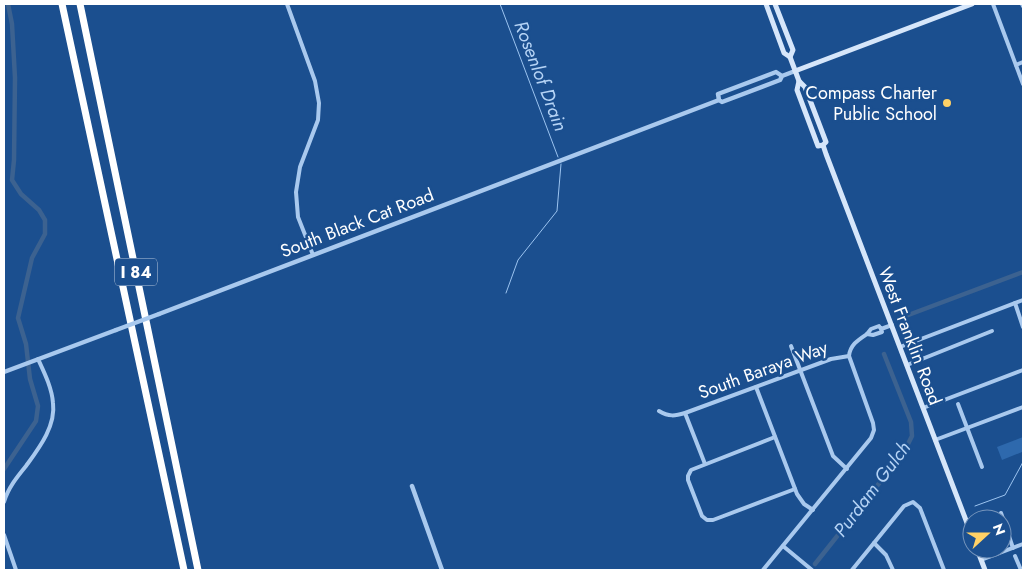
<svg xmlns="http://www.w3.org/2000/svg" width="1027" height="574" viewBox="0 0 1027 574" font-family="Jost,sans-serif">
  <rect width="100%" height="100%" fill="#1b4f8f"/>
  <polygon fill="#2e69ad" points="1023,437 1022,452 1002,460 997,447"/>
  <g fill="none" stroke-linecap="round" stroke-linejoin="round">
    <g stroke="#9cc4f0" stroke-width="1">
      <polyline points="500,4 558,157"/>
      <polyline points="506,293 518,260 557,211 561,164"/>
      <polyline points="975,506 1005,495 1023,462"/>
    </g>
    <g stroke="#3c6290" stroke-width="4.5">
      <polyline points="903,317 1023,272"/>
      <polyline points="4,469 36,421 38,406 30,379 26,344 18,318 32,258 45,234 45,220 39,210 21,194 12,180 14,160 15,78 12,24 8,4"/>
      <polyline points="815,564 904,452 912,436 911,422 884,354"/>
    </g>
    <g stroke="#a9c9ee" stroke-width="4">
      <polyline points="287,4 315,81 319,103 318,120 300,167 296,192 298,217 313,255"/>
      <polyline points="993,4 1023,84"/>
      <polyline points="1022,4 1023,6"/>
      <polyline points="1016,65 1023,62"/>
      <polyline points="1015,303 1023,327"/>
      <polyline points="881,329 882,332 873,335 867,334 871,329 879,326 881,329 892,325"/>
      <polyline points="791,346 833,456 847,469"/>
      <polyline points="900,347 1023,300"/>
      <polyline points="907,365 992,331"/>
      <polyline points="756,387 797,494 804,504 813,510"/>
      <polyline points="958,404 982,467"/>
      <polyline points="923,408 1023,370"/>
      <path d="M 659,411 C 669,417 675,416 685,413 L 831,359 L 849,356 C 850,345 858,340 867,334"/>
      <polyline points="685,413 705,464"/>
      <polyline points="775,437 691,470 688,476 688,480 702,516 707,520 713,520 795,489"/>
      <polyline points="935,440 1023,407"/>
      <path d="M 4,502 C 8,488 17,477 26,466 C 39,448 56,426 53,403 C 52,388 44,372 38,359"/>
      <polyline points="1001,513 1013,548"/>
      <polyline points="4,535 16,570"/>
      <polyline points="874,543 886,555 893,570"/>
      <polyline points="783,546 812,570"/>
      <polyline points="1015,556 1021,570"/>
      <polyline points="981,560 1023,544"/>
      <polyline points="763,570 871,438 874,430 873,423 849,356"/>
      <polyline points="852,570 904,506 913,502 920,508 944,570"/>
    </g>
    <g stroke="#a9c9ee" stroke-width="4.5">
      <polyline points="782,76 776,72 718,94 719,100 722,102 780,80 782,76 795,71"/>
      <polyline points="159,314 719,100"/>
      <polyline points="4,372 116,330"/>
      <polyline points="412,486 442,570"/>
    </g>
    <g stroke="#d6e6fa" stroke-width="5">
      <polyline points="766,4 784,53 790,57 799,81"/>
      <polyline points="775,4 793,50 790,57"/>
      <polyline points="795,71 972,4"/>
      <polyline points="823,145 818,146 797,90 799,81 805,87 826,142 823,145 826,154 972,536"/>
      <polyline points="977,549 985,570"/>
    </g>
    <g stroke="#fff" stroke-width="7">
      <polyline points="62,4 184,570"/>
      <polyline points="80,4 198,570"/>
    </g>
    <polyline stroke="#a9c9ee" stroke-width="4.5" points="116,330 159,314"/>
  </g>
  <circle fill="#ffd166" stroke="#1b4f8f" stroke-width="2" cx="947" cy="103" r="5"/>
  <g text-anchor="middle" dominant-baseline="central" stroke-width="5" stroke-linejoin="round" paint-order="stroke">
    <rect fill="#1b4f8f" stroke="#bbcadd" stroke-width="1" x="115" y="258.5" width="42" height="27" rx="4"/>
    <g font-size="16" font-weight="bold" fill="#fff">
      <text x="136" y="272">I 84</text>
    </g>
    <g font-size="18" fill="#fff" stroke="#1b4f8f" text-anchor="end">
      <text x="937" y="93">Compass Charter<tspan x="937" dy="21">Public School</tspan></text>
    </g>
    <g font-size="18" fill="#fff" stroke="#1b4f8f">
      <text transform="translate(357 223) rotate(-21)">South Black Cat Road</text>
      <text transform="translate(910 336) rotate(69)">West Franklin Road</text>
      <text transform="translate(763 370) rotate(-20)">South Baraya Way</text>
    </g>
    <g font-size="19" font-style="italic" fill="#b5d3f5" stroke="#1b4f8f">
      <text transform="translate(541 76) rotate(69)">Rosenlof Drain</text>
      <text transform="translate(872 489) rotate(-53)">Purdam Gulch</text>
    </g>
  </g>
  <rect width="1027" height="574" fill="none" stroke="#ffffff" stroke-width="10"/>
  <g transform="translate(987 534) rotate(69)"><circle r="24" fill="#1b4f8f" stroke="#7695bc"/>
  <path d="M0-4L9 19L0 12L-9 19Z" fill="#ffd166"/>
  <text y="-8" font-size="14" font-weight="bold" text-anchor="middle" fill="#ffffff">N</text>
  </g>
</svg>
